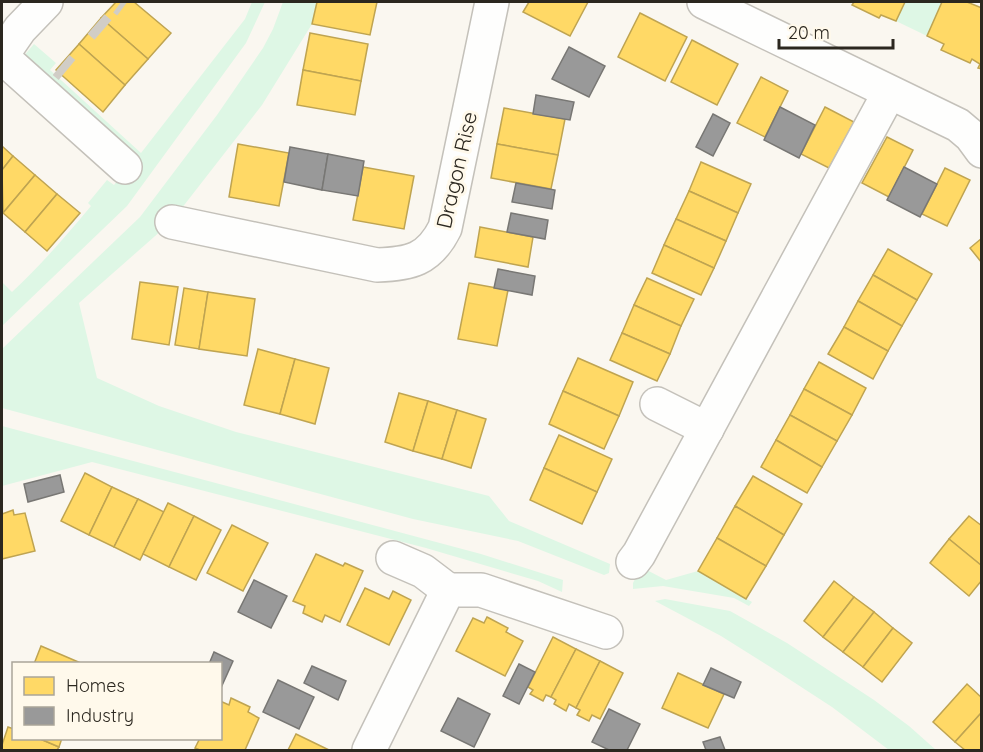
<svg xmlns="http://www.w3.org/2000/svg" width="983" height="752" viewBox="0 0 983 752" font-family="Quicksand,sans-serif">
  <rect width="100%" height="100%" fill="#faf7f0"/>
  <g fill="#def7e5">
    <path d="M 252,2 L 265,2 L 246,43 L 127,206 L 2,326 L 2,282 L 12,292 C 41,265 66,236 91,206 L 88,203 L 107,180 L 114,185 L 137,156 L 22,58 L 34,44 L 56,63 L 50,70 L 141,153 L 245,19 Z"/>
    <polygon points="283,2 317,2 312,24 262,105 171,222 79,303 97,378 159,406 236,432 489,496 509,521 610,564 609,573 604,575 518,541 413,519 2,408 2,349 140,217 217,115 263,48 273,29"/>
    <polygon points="905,2 942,2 927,36 896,21"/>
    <polygon points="2,426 481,554 563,580 562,592 538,581 426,548 92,462 2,486"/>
    <polygon points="641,567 666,580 698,571 752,602 749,606 734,598 663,586 633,589 633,583"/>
    <polygon points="665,599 730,611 787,643 874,700 909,726 936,750 889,750 832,707 772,668 721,636 655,601"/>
  </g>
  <g fill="#ffd966" stroke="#bfa451" stroke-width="1.5">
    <polygon points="116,2 134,2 171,33 148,59 101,18"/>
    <polygon points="317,2 377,2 370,35 312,24"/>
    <polygon points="529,2 588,2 570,36 523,12"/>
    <polygon points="854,2 905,2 896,21 881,15 879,18 852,5"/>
    <polygon points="942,2 967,2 982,8 982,69 978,68 980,64 972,59 970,63 941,50 944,44 927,36"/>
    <polygon points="640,13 687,37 665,81 618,57"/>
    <polygon points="101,18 148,59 125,85 79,44"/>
    <polygon points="310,33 368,44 361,81 303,70"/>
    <polygon points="692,40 738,64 717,105 671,82"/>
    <polygon points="79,44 125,85 103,112 56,70"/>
    <polygon points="303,70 361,81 355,115 297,105"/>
    <polygon points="761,77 788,91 765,137 737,123"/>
    <polygon points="825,107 854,122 829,168 801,154"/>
    <polygon points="504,108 565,119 558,155 497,144"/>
    <polygon points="887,137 913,150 889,197 862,183"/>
    <polygon points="238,144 289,153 279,206 229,197"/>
    <polygon points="497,144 558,155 551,189 491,178"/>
    <polygon points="2,146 13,156 2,170"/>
    <polygon points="13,156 35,175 3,213 2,170"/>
    <polygon points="701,162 751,184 738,213 689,191"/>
    <polygon points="363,167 414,176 404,229 353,220"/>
    <polygon points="945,168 970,180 947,226 922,214"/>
    <polygon points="35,175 57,194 25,232 3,213"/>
    <polygon points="689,191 738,213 726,241 676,219"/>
    <polygon points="57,194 80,213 47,251 25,232"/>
    <polygon points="676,219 726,241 714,268 664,245"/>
    <polygon points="480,227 533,237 528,267 475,257"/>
    <polygon points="982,238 982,263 970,248"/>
    <polygon points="664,245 714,268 701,295 652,273"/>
    <polygon points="888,249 932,274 917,300 873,275"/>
    <polygon points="873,275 917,300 902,326 858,301"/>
    <polygon points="647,278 694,299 681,326 634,305"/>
    <polygon points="140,282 178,287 169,345 132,339"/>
    <polygon points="469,283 508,290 497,346 458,339"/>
    <polygon points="184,288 208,292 199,349 175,345"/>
    <polygon points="208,292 255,299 247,356 199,349"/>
    <polygon points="858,301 902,326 888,351 844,327"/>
    <polygon points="634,305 681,326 670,354 622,333"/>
    <polygon points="844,327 888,351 873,379 828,354"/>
    <polygon points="622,333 670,354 657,381 610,360"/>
    <polygon points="258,349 295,359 280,414 244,405"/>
    <polygon points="578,358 633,382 619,416 563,391"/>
    <polygon points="295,359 329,368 315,424 280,414"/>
    <polygon points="819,362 866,388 852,415 804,389"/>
    <polygon points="804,389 852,415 837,441 790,415"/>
    <polygon points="563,391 619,416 604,449 549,424"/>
    <polygon points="399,393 428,401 413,451 385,442"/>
    <polygon points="428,401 457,410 442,459 413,451"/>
    <polygon points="457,410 486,419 471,468 442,459"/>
    <polygon points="790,415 837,441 822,467 776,440"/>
    <polygon points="559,435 612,459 597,492 544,468"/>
    <polygon points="776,440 822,467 807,493 761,467"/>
    <polygon points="544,468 597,492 582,524 530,500"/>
    <polygon points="85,473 112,487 89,535 61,521"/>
    <polygon points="753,476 802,504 784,535 735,506"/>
    <polygon points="112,487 138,499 114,547 89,535"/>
    <polygon points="138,499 164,512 140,560 114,547"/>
    <polygon points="168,503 194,516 169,567 143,554"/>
    <polygon points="735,506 784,535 766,566 717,538"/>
    <polygon points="13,510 14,515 25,513 35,551 2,559 2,514"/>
    <polygon points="194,516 221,530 196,580 169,567"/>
    <polygon points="969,516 982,526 982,566 949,539"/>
    <polygon points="232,525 268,543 243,591 207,573"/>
    <polygon points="717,538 766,566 746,599 698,571"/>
    <polygon points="949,539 982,566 982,580 969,596 930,563"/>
    <polygon points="316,554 343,566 345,563 363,571 340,622 325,615 322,622 303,613 305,606 293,601"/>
    <polygon points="834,581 854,597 823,637 804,621"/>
    <polygon points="365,588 389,599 393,591 411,600 389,645 347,625"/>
    <polygon points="854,597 874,612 843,652 823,637"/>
    <polygon points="874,612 893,628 863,667 843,652"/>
    <polygon points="487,617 508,628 506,632 523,641 505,676 456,651 473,618 484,623"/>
    <polygon points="893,628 912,643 882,682 863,667"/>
    <polygon points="553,637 576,649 551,697 546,695 543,701 530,694 533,690 528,687"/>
    <polygon points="41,646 83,664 34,664"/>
    <polygon points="576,649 600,661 576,708 569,704 566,711 554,704 556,700 551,697"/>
    <polygon points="600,661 623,673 600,719 592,715 589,721 577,715 580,710 576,708"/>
    <polygon points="678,673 724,694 708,728 662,708"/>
    <polygon points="967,684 982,698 982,712 955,742 933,722"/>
    <polygon points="231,698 250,707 248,712 259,718 245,750 200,750 195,748 200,738 220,738 220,701 229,705"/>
    <polygon points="982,712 982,750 965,750 955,742"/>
    <polygon points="8,727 14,729 14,738 38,738 59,747 57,750 2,750 2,745"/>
    <polygon points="296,734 329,750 288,750"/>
    <polygon points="38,738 62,738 59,747"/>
  </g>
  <g fill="#999" stroke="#787774" stroke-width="1.5">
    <polygon points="569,47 605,66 589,97 552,79"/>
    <polygon points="536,95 574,102 570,120 533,114"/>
    <polygon points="780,107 815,125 799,158 764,140"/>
    <polygon points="713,114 730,123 713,156 696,147"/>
    <polygon points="290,147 328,154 322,190 284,182"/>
    <polygon points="328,154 364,161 358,196 322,190"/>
    <polygon points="904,167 937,184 920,217 887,200"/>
    <polygon points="516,183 555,190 552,209 512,202"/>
    <polygon points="511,213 548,220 545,239 507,232"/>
    <polygon points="498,269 535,276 532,295 494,288"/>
    <polygon points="60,475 64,492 28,502 24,484"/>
    <polygon points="254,580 287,596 271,628 238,612"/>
    <polygon points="214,652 233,661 220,690 220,664 209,664"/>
    <polygon points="519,664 535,672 519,704 503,696"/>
    <polygon points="312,666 346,681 338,700 304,683"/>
    <polygon points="711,668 741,682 734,698 703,685"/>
    <polygon points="278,680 314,697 299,729 263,712"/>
    <polygon points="458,698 490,714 474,747 441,731"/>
    <polygon points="609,709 640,724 627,750 609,750 592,742"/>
    <polygon points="720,737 725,750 706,750 703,742"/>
  </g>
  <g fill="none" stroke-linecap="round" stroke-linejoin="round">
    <g stroke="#d1cdc6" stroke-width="26" stroke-dasharray="26 13" stroke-linecap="butt">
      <polyline points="121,2 125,5"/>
      <polyline points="96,24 103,30"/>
      <polyline points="61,65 67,70"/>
    </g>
    <defs>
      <g id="minor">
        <polyline points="704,2 958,125 971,136 982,151"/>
        <polyline points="2,55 20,29 46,2"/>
        <polyline points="2,57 125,167"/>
        <path d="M 172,222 L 377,265 C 410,264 429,260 445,228 L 492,2"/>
        <polyline points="657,404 707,429"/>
        <polyline points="393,558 423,571 448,590"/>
        <polyline points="633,562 639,554 889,93"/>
        <polyline points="369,750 448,590 481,590 606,632"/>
      </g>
    </defs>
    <use href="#minor" stroke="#c4c1ba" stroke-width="36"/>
    <use href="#minor" stroke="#fefefd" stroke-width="33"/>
  </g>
  <g text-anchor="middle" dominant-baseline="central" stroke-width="6" stroke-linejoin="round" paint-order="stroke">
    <g font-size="21" fill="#2b271f" stroke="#fff9eb">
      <text transform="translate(456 170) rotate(-77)">Dragon Rise</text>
    </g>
  </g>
  <rect width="983" height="752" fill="none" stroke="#2b271f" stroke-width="6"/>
  <rect x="12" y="662" width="210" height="78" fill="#fff9eb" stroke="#aaa599" stroke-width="1.5"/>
  <rect x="24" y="677" width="30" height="18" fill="#ffd966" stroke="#aaa599" stroke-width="1.5"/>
  <text x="66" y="692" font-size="18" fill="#2b271f">Homes</text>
  <rect x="24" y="707" width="30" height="18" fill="#999999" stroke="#aaa599" stroke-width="1.5"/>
  <text x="66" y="722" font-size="18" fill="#2b271f">Industry</text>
  <path d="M779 39v9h114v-9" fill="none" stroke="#2b271f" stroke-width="3"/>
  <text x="788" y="39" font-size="18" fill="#2b271f" stroke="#fff9eb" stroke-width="4.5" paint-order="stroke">20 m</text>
</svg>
